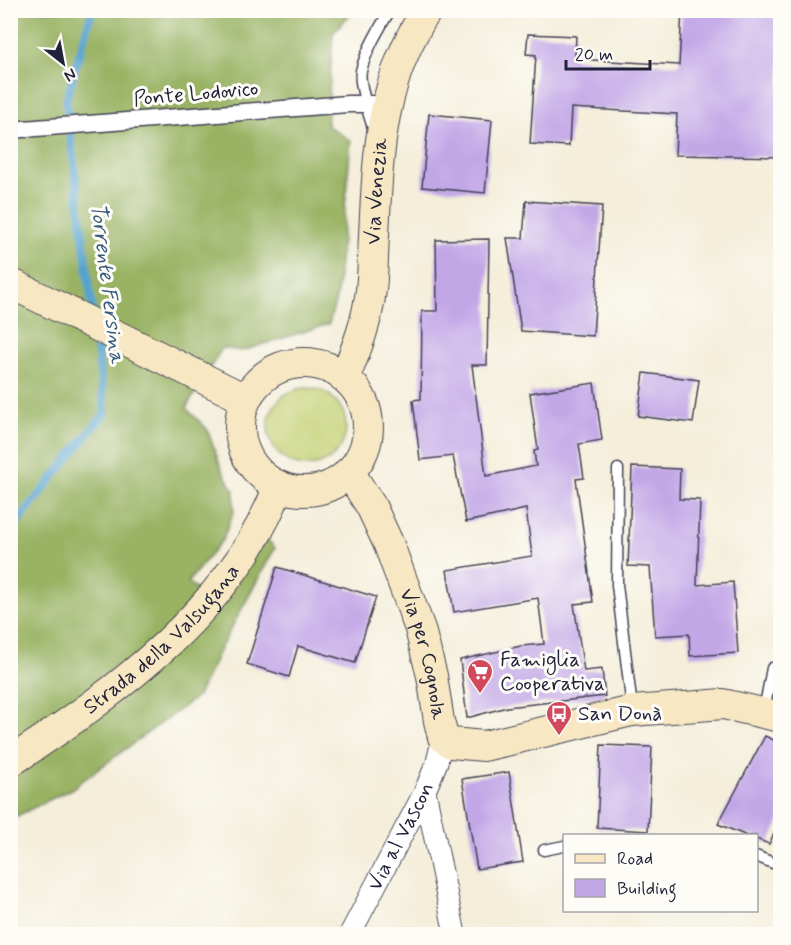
<svg xmlns="http://www.w3.org/2000/svg" width="791" height="945" viewBox="0 0 791 945" font-family="Mynerve,sans-serif">
  <rect width="100%" height="100%" fill="#fdfcf7"/>
  <filter id="ink" filterUnits="userSpaceOnUse"><feTurbulence type="fractalNoise" baseFrequency=".0167" numOctaves="2"/><feDisplacementMap in="SourceGraphic" scale="12" xChannelSelector="R" yChannelSelector="G"/><feConvolveMatrix kernelMatrix="1 2 1 2 8 2 1 2 1" color-interpolation-filters="sRGB"/></filter>
  <filter id="wash" filterUnits="userSpaceOnUse"><feTurbulence type="fractalNoise" baseFrequency=".008" numOctaves="4" result="noise"/><feDisplacementMap in="SourceGraphic" scale="24" xChannelSelector="R" yChannelSelector="G"/><feGaussianBlur stdDeviation="1.35" result="paint"/><feColorMatrix in="noise" values="0 0 0 0 0 0 0 0 0 0 0 0 0 0 0 0 0 1.4 0 .05"/><feComposite in="paint" operator="in"/></filter>
  <g filter="url(#wash)">
    <rect width="100%" height="100%" fill="#f4eeda"/>
    <circle fill="#c2d072" stroke="#727956" stroke-width="1.5" cx="307" cy="427" r="39"/>
    <polygon fill="#99b264" stroke="#5e6a50" stroke-width="1.5" points="11,11 353,11 333,33 327,125 351,141 337,295 329,324 242,351 222,348 186,408 207,429 222,470 234,491 234,511 223,539 188,582 208,600 267,539 275,548 220,649 198,696 71,789 11,819"/>
    <g fill="none" stroke-linecap="round" stroke-linejoin="round">
      <g stroke="#56a3cf" stroke-width="8">
        <polyline points="92,10 66,101 93,315"/>
        <polyline points="10,531 105,413 95,331"/>
      </g>
    </g>
    <g id="blocks">
      <g fill="#c2a7e7">
        <polygon points="682,10 780,10 780,157 675,155 677,114 571,108 569,146 530,144 536,55 526,54 528,34 576,36 575,59 679,65"/>
        <polygon points="429,114 492,120 485,193 422,187"/>
        <polygon points="526,201 602,206 593,336 521,331 507,238 523,238"/>
        <polygon points="489,239 487,365 472,365 486,476 536,466 534,451 538,450 530,393 594,383 602,440 579,444 584,478 576,479 593,602 574,604 584,671 602,669 605,696 507,707 467,718 460,660 521,646 544,644 538,598 454,612 447,570 532,556 526,509 466,522 453,456 420,460 413,400 421,399 422,311 437,311 436,240"/>
        <polygon points="644,373 699,380 693,423 638,416"/>
        <polygon points="632,467 680,469 679,499 700,500 697,585 733,582 738,653 690,656 689,634 655,636 650,567 628,566"/>
        <polygon points="277,567 376,597 355,663 298,646 289,677 247,664"/>
        <polygon points="765,736 780,743 780,821 769,844 756,839 756,836 747,836 718,824"/>
        <polygon points="601,745 652,747 648,831 597,828"/>
        <polygon points="509,772 523,862 477,869 462,779"/>
      </g>
    </g>
  </g>
  <g filter="url(#ink)">
    <use href="#blocks" fill-opacity="0" stroke="#424153" stroke-width="1.5"/>
    <g fill="none" stroke-linecap="round" stroke-linejoin="round">
      <defs>
        <g id="service">
          <path d="M 374,131 C 370,118 358,83 361,71 C 366,50 379,29 390,10"/>
          <polyline points="618,469 617,585 632,708"/>
          <polyline points="764,711 772,668"/>
          <polyline points="544,850 564,846"/>
          <polyline points="756,856 780,866"/>
        </g>
        <polyline id="pedestrian" points="10,130 348,104 386,104"/>
        <g id="minor">
          <polyline points="425,791 455,934"/>
          <path id="s1" d="M 350,934 L 425,791 L 437,762 L 443,737"/>
        </g>
        <g id="secondary">
          <polyline points="10,283 245,399"/>
          <circle cx="304" cy="427" r="64"/>
          <path id="s2" d="M 345,377 C 357,347 367,323 371,290 C 373,272 373,253 374,235 C 378,154 380,81 427,10"/>
          <path id="s3" d="M 349,472 L 371,506 L 389,545 L 420,629 L 432,676 L 439,721 L 443,737 L 451,743 L 484,746 L 632,711 L 698,706 L 723,704 L 780,717"/>
          <path id="s4" d="M 10,762 C 117,692 232,609 279,486"/>
        </g>
      </defs>
      <use href="#service" stroke="#424153" stroke-width="13"/>
      <use href="#pedestrian" stroke="#424153" stroke-width="19"/>
      <use href="#minor" stroke="#424153" stroke-width="23"/>
      <use href="#secondary" stroke="#424153" stroke-width="32"/>
      <use href="#service" stroke="#fff" stroke-width="10"/>
      <use href="#pedestrian" stroke="#fff" stroke-width="16"/>
      <use href="#minor" stroke="#fff" stroke-width="21"/>
      <use href="#secondary" stroke="#f7e8c3" stroke-width="30"/>
    </g>
  </g>
  <defs>
    <symbol id="supermarket-pin" viewBox="-11 -11 22 30"><path d="M0 17L-7.5 6A9.5 9.5 0 1 1 7.5 6Z" fill="#d1495b" stroke="#fdfcf7"/><path d="M-6-5.5h2.5l.6 2H6L4.5 2H-2.5L-4.4-4H-6ZM-1.5 3.2a1.3 1.3 0 1 0 .1 0ZM3 3.2a1.3 1.3 0 1 0 .1 0Z" fill="#fff"/></symbol>
    <symbol id="bus-pin" viewBox="-11 -11 22 30"><path d="M0 17L-7.5 6A9.5 9.5 0 1 1 7.5 6Z" fill="#d1495b" stroke="#fdfcf7"/><path d="M-5-6H5V4H4V6H2V4H-2V6H-4V4H-5ZM-3.5-4V0h7V-4ZM-3.5 1.2v1.5H-2V1.2ZM2 1.2v1.5H3.5V1.2Z" fill="#fff"/></symbol>
  </defs>
  <g fill-rule="evenodd">
    <use href="#supermarket-pin" x="465" y="657" width="30" height="40"/>
    <use href="#bus-pin" x="544" y="699" width="30" height="40"/>
  </g>
  <g text-anchor="middle" dominant-baseline="central" stroke-width="6" stroke-linejoin="round" paint-order="stroke">
    <g font-size="21" fill="#22223b" stroke="#fdfcf7">
      <text transform="translate(196 94) rotate(-5)">Ponte Lodovico</text>
      <text stroke="none"><textPath href="#s2" startOffset="190">Via Venezia</textPath></text>
      <text stroke="none"><textPath href="#s4" startOffset="196">Strada della Valsugana</textPath></text>
      <text stroke="none"><textPath href="#s3" startOffset="198">Via per Cognola</textPath></text>
      <text stroke="none"><textPath href="#s1" startOffset="110">Via al Vascon</textPath></text>
    </g>
    <g font-size="21" fill="#22223b" stroke="#fdfcf7" text-anchor="start">
      <text x="500" y="660">Famiglia<tspan x="500" dy="24">Cooperativa</tspan></text>
      <text x="578" y="714">San Donà</text>
    </g>
    <g font-size="22" font-style="italic" fill="#395c7e" stroke="#fdfcf7">
      <text transform="translate(107 283) rotate(83)">Torrente Fersina</text>
    </g>
  </g>
  <rect width="791" height="945" fill="none" stroke="#fdfcf7" stroke-width="36"/>
  <rect x="563" y="834" width="195" height="78" fill="#fdfcf7" stroke="#a5a5ac" stroke-width="1.5"/>
  <rect x="575" y="854" width="30" height="9" fill="#f7e8c3" stroke="#a5a5ac" stroke-width="1.5"/>
  <text x="617" y="864" font-size="18" fill="#22223b">Road</text>
  <rect x="575" y="879" width="30" height="18" fill="#c2a7e7" stroke="#a5a5ac" stroke-width="1.5"/>
  <text x="617" y="894" font-size="18" fill="#22223b">Building</text>
  <g transform="translate(63 63) rotate(149)" stroke="#fdfcf7" stroke-width="4.5" paint-order="stroke">
  <path d="M0-4.5L10 22L0 15L-10 22Z" fill="#22223b"/>
  <text y="-9" font-size="16" font-weight="bold" text-anchor="middle" fill="#22223b">N</text>
  </g>
  <path d="M566 60v9h84v-9" fill="none" stroke="#22223b" stroke-width="3"/>
  <text x="575" y="60" font-size="18" fill="#22223b" stroke="#fdfcf7" stroke-width="4.5" paint-order="stroke">20 m</text>
</svg>
